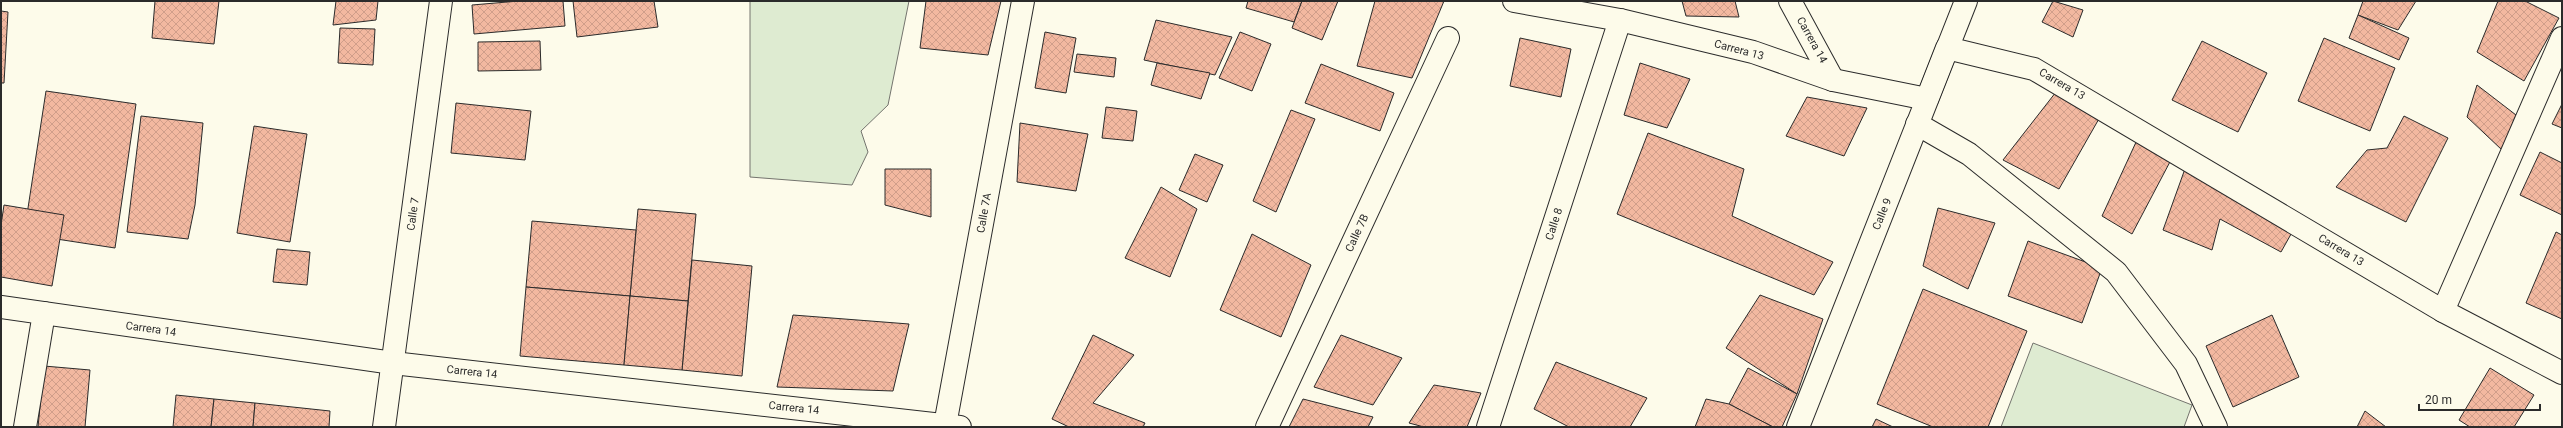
<svg xmlns="http://www.w3.org/2000/svg" width="2563" height="428" viewBox="0 0 2563 428" font-family="Roboto,sans-serif">
  <defs>
    <pattern id="building-cross-hatch" width="8" height="8" patternUnits="userSpaceOnUse"><rect width="8" height="8" fill="#f2b8a0"/><path d="M0 0l8 8M0 8l8-8" fill="none" stroke="#d09e8a"/></pattern>
  </defs>
  <rect width="100%" height="100%" fill="#fdfbea"/>
  <g fill="#deebd1" stroke="#74746e">
    <polygon points="750,1 909,1 888,105 861,131 868,152 852,185 750,177"/>
    <polygon points="2033,343 2192,405 2184,427 2001,427"/>
  </g>
  <g fill="url(#building-cross-hatch)" stroke="#2b2b2b">
    <polygon points="155,1 219,1 214,44 152,38"/>
    <polygon points="336,1 378,1 376,20 333,25"/>
    <polygon points="519,1 563,1 565,26 474,34 472,5"/>
    <polygon points="573,1 654,1 658,27 577,37"/>
    <polygon points="926,1 1001,1 988,55 920,48"/>
    <polygon points="1248,1 1302,1 1294,22 1246,8"/>
    <polygon points="1302,1 1338,1 1322,40 1292,28"/>
    <polygon points="1375,1 1444,1 1412,78 1357,66"/>
    <polygon points="1682,1 1735,1 1739,17 1686,16"/>
    <polygon points="2053,1 2083,10 2073,37 2042,22"/>
    <polygon points="2363,1 2416,1 2398,30 2358,15"/>
    <polygon points="2498,1 2525,1 2559,18 2524,81 2477,52"/>
    <polygon points="1,11 8,12 4,83 1,83"/>
    <polygon points="2358,15 2409,38 2399,60 2349,38"/>
    <polygon points="1156,20 1232,37 1215,75 1144,60"/>
    <polygon points="340,28 375,29 373,65 338,63"/>
    <polygon points="1045,32 1076,38 1066,93 1035,88"/>
    <polygon points="1240,32 1271,44 1252,91 1219,78"/>
    <polygon points="1520,38 1571,49 1561,97 1510,86"/>
    <polygon points="2324,38 2395,68 2370,131 2298,101"/>
    <polygon points="540,41 541,70 478,71 478,42"/>
    <polygon points="2202,41 2267,73 2238,132 2172,100"/>
    <polygon points="1077,54 1116,58 1114,77 1074,72"/>
    <polygon points="1157,63 1210,73 1201,99 1151,85"/>
    <polygon points="1640,63 1690,79 1667,128 1624,115"/>
    <polygon points="1321,64 1394,93 1380,131 1305,103"/>
    <polygon points="2477,85 2516,115 2502,150 2467,117"/>
    <polygon points="46,91 136,104 115,248 24,234"/>
    <polygon points="2056,92 2100,117 2059,189 2003,160"/>
    <polygon points="1807,97 1867,108 1844,156 1786,136"/>
    <polygon points="456,103 531,111 525,160 451,153"/>
    <polygon points="2562,104 2562,128 2552,124"/>
    <polygon points="1106,107 1137,111 1133,141 1102,138"/>
    <polygon points="1291,110 1315,119 1276,212 1253,201"/>
    <polygon points="141,116 203,123 195,205 188,239 127,232"/>
    <polygon points="2404,116 2448,138 2406,222 2336,187 2367,150 2387,148"/>
    <polygon points="1020,123 1088,134 1076,191 1017,182"/>
    <polygon points="254,126 307,134 290,242 237,233"/>
    <polygon points="1648,133 1744,169 1732,216 1833,262 1814,295 1617,214"/>
    <polygon points="2137,140 2172,158 2132,234 2102,216"/>
    <polygon points="2540,152 2562,163 2562,215 2520,195"/>
    <polygon points="1195,154 1223,165 1207,202 1179,190"/>
    <polygon points="2186,166 2295,227 2281,252 2220,219 2212,250 2163,230"/>
    <polygon points="885,169 931,169 931,217 885,205"/>
    <polygon points="1161,187 1197,209 1170,277 1125,258"/>
    <polygon points="4,205 64,215 52,286 1,277 1,225"/>
    <polygon points="1938,208 1995,223 1968,289 1923,266"/>
    <polygon points="638,209 696,214 688,301 630,296"/>
    <polygon points="532,221 636,230 630,296 526,287"/>
    <polygon points="2556,232 2562,235 2562,319 2526,303"/>
    <polygon points="1252,234 1311,265 1281,337 1220,310"/>
    <polygon points="2028,241 2102,268 2082,323 2008,296"/>
    <polygon points="277,249 310,252 307,285 273,282"/>
    <polygon points="692,260 752,266 742,376 682,370"/>
    <polygon points="526,287 630,296 624,365 520,356"/>
    <polygon points="1923,289 2027,331 1988,427 1933,427 1877,404"/>
    <polygon points="1760,295 1823,319 1797,394 1726,348"/>
    <polygon points="630,296 688,301 682,370 624,365"/>
    <polygon points="793,315 909,324 893,391 777,387"/>
    <polygon points="2272,315 2299,377 2233,407 2206,346"/>
    <polygon points="1093,335 1134,355 1093,403 1145,423 1143,427 1069,427 1052,419"/>
    <polygon points="1341,335 1402,358 1373,405 1314,387"/>
    <polygon points="1556,362 1647,398 1630,427 1569,427 1534,409"/>
    <polygon points="44,366 90,370 85,427 38,427"/>
    <polygon points="1748,368 1797,394 1782,427 1773,427 1729,404"/>
    <polygon points="2490,368 2534,395 2514,427 2470,427 2459,420"/>
    <polygon points="1434,385 1481,393 1467,427 1424,427 1409,423"/>
    <polygon points="176,395 214,399 211,427 173,427"/>
    <polygon points="214,399 255,403 253,427 211,427"/>
    <polygon points="1303,399 1373,417 1368,427 1289,427"/>
    <polygon points="1706,399 1729,404 1773,427 1695,427"/>
    <polygon points="255,403 330,411 329,427 253,427"/>
    <polygon points="2365,411 2386,427 2357,427"/>
    <polygon points="1876,419 1893,427 1872,427"/>
  </g>
  <g fill="none" stroke-linecap="round" stroke-linejoin="round">
    <defs>
      <g id="minor">
        <polyline points="1514,1 1620,20 1753,52 1833,80 1927,99 1947,48 2034,69 2443,311 2562,373"/>
        <polyline points="1790,1 1833,80"/>
        <polyline points="1917,124 1969,154 2116,272 2186,364 2216,427"/>
        <polyline points="1,307 393,363 960,427"/>
        <polyline points="2443,311 2562,38"/>
        <polyline points="945,425 1023,1"/>
        <polyline points="25,427 44,313"/>
        <polyline points="384,427 441,1"/>
        <polyline points="1267,427 1448,38"/>
        <polyline points="1488,427 1620,20"/>
        <polyline points="1798,427 1966,1"/>
      </g>
    </defs>
    <use href="#minor" stroke="#2b2b2b" stroke-width="24"/>
    <use href="#minor" stroke="#fdfbea" stroke-width="22"/>
  </g>
  <g text-anchor="middle" dominant-baseline="central" stroke-width="3" stroke-linejoin="round" paint-order="stroke">
    <g font-size="11" fill="#2b2b2b" stroke="#fdfbea">
      <text transform="translate(1812 40) rotate(61)">Carrera 14</text>
      <text transform="translate(1739 50) rotate(15)">Carrera 13</text>
      <text transform="translate(2062 84) rotate(30)">Carrera 13</text>
      <text transform="translate(984 213) rotate(-80)">Calle 7A</text>
      <text transform="translate(413 214) rotate(-82)">Calle 7</text>
      <text transform="translate(1882 214) rotate(-68)">Calle 9</text>
      <text transform="translate(1554 224) rotate(-72)">Calle 8</text>
      <text transform="translate(1357 233) rotate(-65)">Calle 7B</text>
      <text transform="translate(2341 250) rotate(31)">Carrera 13</text>
      <text transform="translate(151 329) rotate(8)">Carrera 14</text>
      <text transform="translate(472 372) rotate(6)">Carrera 14</text>
      <text transform="translate(794 408) rotate(6)">Carrera 14</text>
    </g>
  </g>
  <rect width="2563" height="428" fill="none" stroke="#2b2b2b" stroke-width="4"/>
  <path d="M2419 404v6h121v-6" fill="none" stroke="#2b2b2b" stroke-width="2"/>
  <text x="2425" y="404" font-size="12" fill="#2b2b2b" stroke="#fdfbea" stroke-width="3" paint-order="stroke">20 m</text>
</svg>
